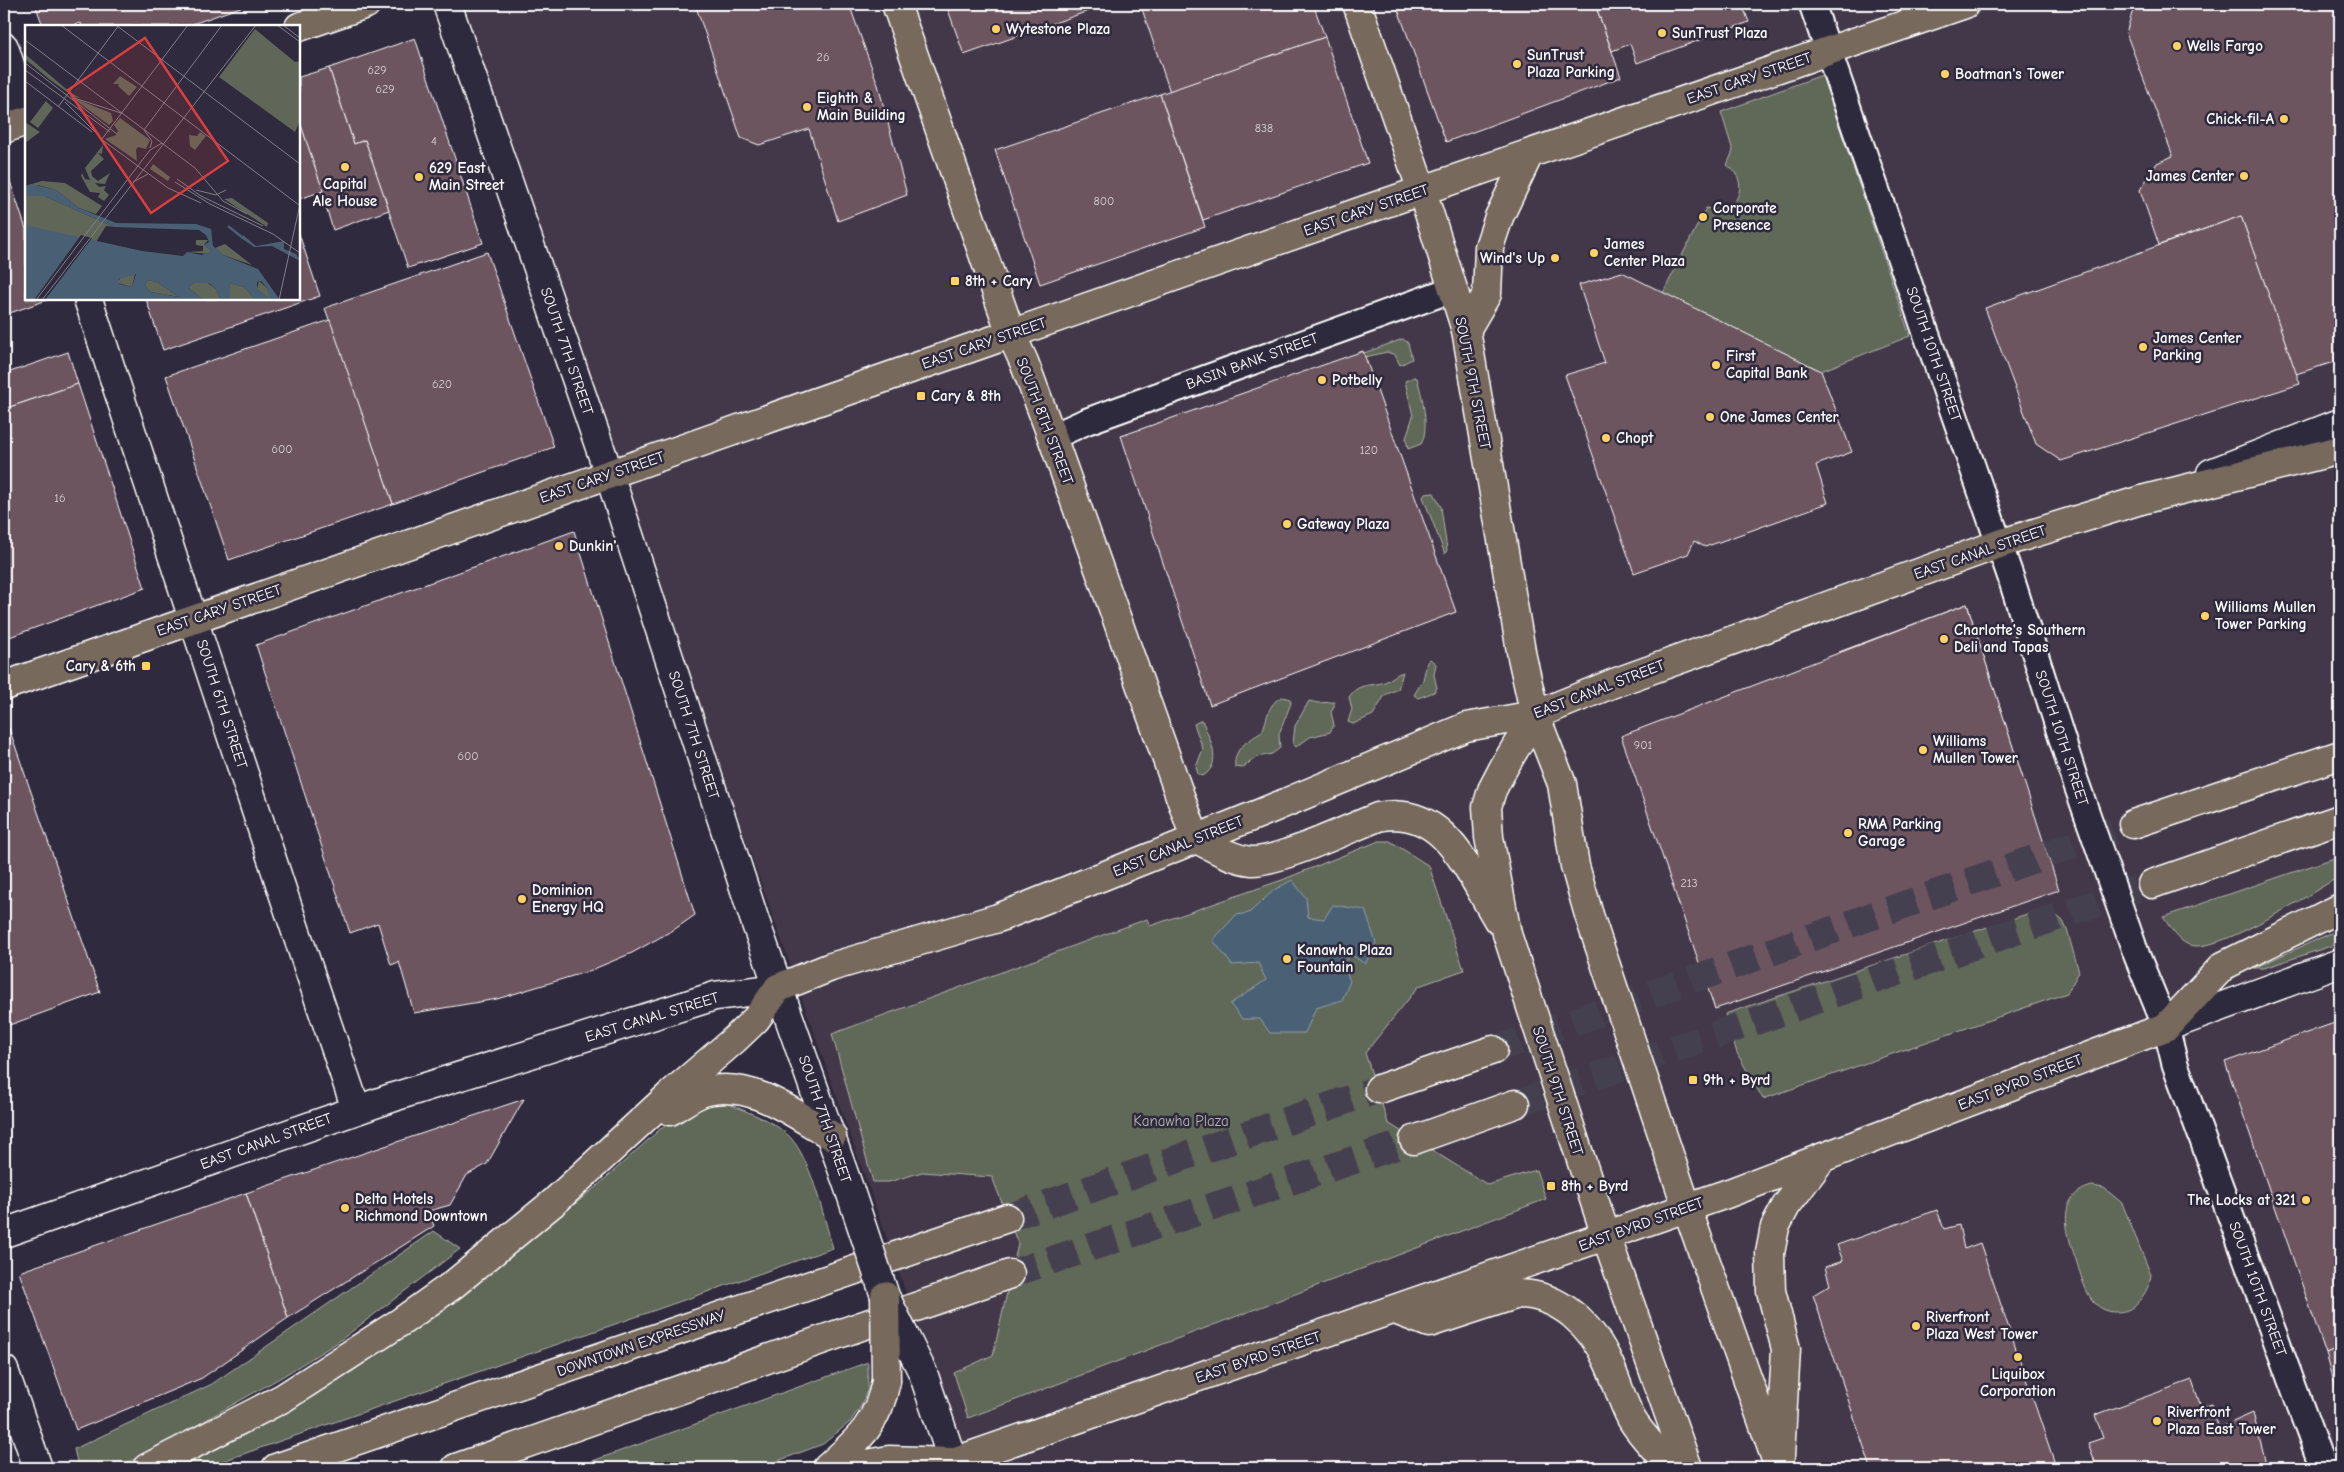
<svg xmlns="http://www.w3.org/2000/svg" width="2344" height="1472" viewBox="0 0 2344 1472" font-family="'Comic Neue',sans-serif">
  <rect width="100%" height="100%" fill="#2f2a3d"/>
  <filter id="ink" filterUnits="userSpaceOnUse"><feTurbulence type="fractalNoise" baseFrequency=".02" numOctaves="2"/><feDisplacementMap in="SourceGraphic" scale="10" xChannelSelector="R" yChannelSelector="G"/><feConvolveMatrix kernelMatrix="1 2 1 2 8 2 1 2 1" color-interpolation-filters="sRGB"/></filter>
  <g filter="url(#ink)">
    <polygon fill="#423748" points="450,4 2340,4 2340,1468 968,1468"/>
    <g fill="#606759" stroke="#b0b3ac">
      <path d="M 1822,75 L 1910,336 L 1821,371 L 1663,293 L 1706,208 L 1723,211 C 1743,201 1746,178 1727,165 L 1733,151 L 1721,112 Z"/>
      <polygon points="1403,339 1408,343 1412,359 1400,365 1395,355 1387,352 1365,357 1364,353"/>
      <path d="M 1414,377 L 1417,378 C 1422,395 1430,429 1421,444 L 1408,449 L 1406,438 L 1413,416 L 1405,381 Z"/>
      <polygon points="1434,493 1441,507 1447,550 1445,554 1423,497 1425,494"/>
      <polygon points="1430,659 1436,664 1434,675 1437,688 1434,692 1418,698 1414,695 1423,680 1427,662"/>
      <path d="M 1403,672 L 1398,689 L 1385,695 L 1373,715 L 1353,724 L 1348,722 L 1352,709 L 1349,697 C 1359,682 1370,687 1385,682 C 1391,679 1396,674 1403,672 Z"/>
      <path d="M 1282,697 L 1290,699 L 1291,703 L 1279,734 L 1280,748 L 1272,754 L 1257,757 L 1242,768 L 1235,767 C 1233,748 1248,741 1262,732 C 1268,718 1267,704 1282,697 Z"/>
      <polygon points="1309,701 1318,703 1334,702 1334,707 1331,712 1334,725 1330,732 1310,737 1296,747 1293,744 1295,726"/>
      <path d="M 1202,720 C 1209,738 1224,763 1203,776 L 1198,774 L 1196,767 L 1203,749 L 1194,724 Z"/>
      <polygon points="1379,841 1390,841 1429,866 1464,970 1419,986 1365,1053 1388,1123 1488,1185 1536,1170 1546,1199 968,1418 954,1373 993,1355 1018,1244 992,1177 922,1172 889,1182 873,1182 832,1034 1147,919 1150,926 1282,880"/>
      <path d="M 2340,856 L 2340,876 C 2310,894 2228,947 2196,946 C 2180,946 2171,928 2163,917 Z"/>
      <polygon points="2039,910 2050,910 2063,921 2067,930 2079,972 2067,993 1763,1099 1737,1053 1725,1014"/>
      <polygon points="2340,929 2340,943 2264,968 2254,968"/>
      <path d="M 728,1104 C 748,1112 771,1120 787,1134 C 811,1156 823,1216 833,1248 L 203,1468 L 176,1468 L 353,1371 L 478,1283 L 597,1186 L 659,1130 L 682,1115 L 702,1105 Z"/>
      <path d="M 2092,1186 L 2104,1188 L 2122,1203 L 2151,1275 C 2149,1288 2144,1296 2135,1305 C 2129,1311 2122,1312 2114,1312 C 2088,1310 2083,1281 2076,1260 C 2067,1234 2054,1196 2092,1186 Z"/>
      <polygon points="434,1231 460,1249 338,1342 280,1378 144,1455 113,1468 73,1468 78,1466 74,1449 212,1384"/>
      <polygon points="868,1362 868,1388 861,1406 850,1422 823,1444 759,1468 573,1468"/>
    </g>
    <polygon fill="#496074" stroke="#92a0ac" points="1292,880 1306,898 1308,917 1324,919 1333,905 1365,910 1376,943 1365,964 1352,955 1342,963 1350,981 1342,1000 1316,1008 1305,1033 1270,1033 1260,1019 1242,1019 1230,1004 1266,980 1258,963 1232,965 1213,940 1236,915 1249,913 1274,890"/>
    <g fill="#6d5561" stroke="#fff">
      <polygon points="35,4 249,4 187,26 82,26 81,23 71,26 43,26"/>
      <polygon points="695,4 849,4 878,85 907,195 838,221 809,129 759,145 741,138"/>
      <polygon points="946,4 1108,4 964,55"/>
      <polygon points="1159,4 1313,4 1325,37 1170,92 1142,9"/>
      <polygon points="1396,4 1595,4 1621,77 1446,142"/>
      <polygon points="1595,4 1742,4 1749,22 1637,63 1630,44 1612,51"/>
      <polygon points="2140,4 2340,4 2340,360 2296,374 2241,216 2159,245 2140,190 2157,163 2173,156 2126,33 2132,13"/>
      <polygon points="1325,37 1368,163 1203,220 1160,94"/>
      <polygon points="415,38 483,243 408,268 365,140 354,144 329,68"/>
      <polygon points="329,68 354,144 365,140 389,210 333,230 299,119 299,77"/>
      <polygon points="1160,94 1205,227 1040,284 995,150"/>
      <polygon points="299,119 323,191 299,199"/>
      <polygon points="8,175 26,229 26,299 50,299 4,315 4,177"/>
      <polygon points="2241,216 2300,384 2061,461 2036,444 1985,308"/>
      <polygon points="299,234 320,296 163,350 146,299 299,299"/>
      <polygon points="487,252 554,447 393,504 325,308"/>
      <polygon points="1622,272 1821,371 1852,452 1816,465 1828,503 1705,547 1694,541 1688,554 1634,573 1565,375 1605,363 1579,285"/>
      <polygon points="330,320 393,504 229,560 166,376"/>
      <polygon points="1363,351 1456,612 1210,705 1121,436"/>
      <polygon points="68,352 78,384 4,409 4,374"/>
      <polygon points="78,384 145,588 4,639 4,409"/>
      <polygon points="574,531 695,915 675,929 632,953 589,971 497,999 414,1013 399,962 391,965 378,923 350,933 256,645"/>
      <polygon points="1967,604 2022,776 2021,806 1855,863 1830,793 1839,652"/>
      <polygon points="1967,604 2059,890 1715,1009 1621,736"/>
      <polygon points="9,728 100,992 4,1027 4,729"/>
      <polygon points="2340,1021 2340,1348 2326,1354 2225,1062"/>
      <polygon points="524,1099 487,1164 467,1175 450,1205 429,1211 434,1226 288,1318 246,1193"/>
      <polygon points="246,1193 288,1318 202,1378 76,1430 19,1272"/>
      <polygon points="1937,1210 1944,1229 1959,1225 1964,1249 1980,1243 2054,1461 2038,1468 1871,1468 1813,1295 1830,1285 1825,1267 1843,1261 1837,1245"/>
      <polygon points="2340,1348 2340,1401 2326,1354"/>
      <polygon points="2192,1380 2201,1407 2211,1404 2219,1428 2253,1413 2267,1468 2083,1468 2096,1464 2088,1443 2103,1438 2095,1415"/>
    </g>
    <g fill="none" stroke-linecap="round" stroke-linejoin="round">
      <g stroke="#443f50" stroke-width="28" stroke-dasharray="28 14" stroke-linecap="butt">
        <polyline points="1493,1050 2133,824"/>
        <polyline points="1515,1104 2152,884"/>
        <polyline points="1007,1218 1379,1089"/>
        <polyline points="1010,1274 1414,1140"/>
      </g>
      <defs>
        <g id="minor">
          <polyline points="1812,4 2011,578 2075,780 2137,956 2166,1027 2175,1064 2323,1468"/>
          <polyline points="1052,437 1085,422 1453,289"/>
        </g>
        <g id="tertiary">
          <polyline points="4,47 26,112"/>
          <polyline points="88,299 285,899 356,1109"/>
          <polyline points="2211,473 2340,423"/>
          <polyline points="2166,1027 2340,963"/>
        </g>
        <g id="secondary">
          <polyline points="447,4 609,474 756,924 850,1191"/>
          <polyline points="4,1233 397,1096 715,996 778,988"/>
          <polyline points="4,1370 38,1468"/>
          <polyline points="923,1373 953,1462 936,1468"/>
        </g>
        <g id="primary">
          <polyline points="896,4 1011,334 1024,362 1052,437 1195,838"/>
          <polyline points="1357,4 1422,191 1466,330 1522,657 1535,715 1562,784 1575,866 1589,915 1687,1208 1779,1468"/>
          <polyline points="299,27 366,4"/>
          <polyline points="4,129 26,121"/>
          <polyline points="1466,330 1487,294 1489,247 1499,217 1529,154"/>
          <polyline points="4,686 1365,210 1965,4"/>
          <polyline points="1535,715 1504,767 1492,790 1487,807 1489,837 1507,934 1606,1236 1688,1468"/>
          <path d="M 1195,838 C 1212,847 1232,859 1252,861 C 1278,862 1350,828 1378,817 C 1445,803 1469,873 1498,920"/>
          <polyline points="778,988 831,967 998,918 1261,813 1466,727 1535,715 1614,683 1999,544 2141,500"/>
          <path d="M 1395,1310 L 1429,1323 L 1518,1294 C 1560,1294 1593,1327 1609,1364 C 1617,1382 1622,1401 1631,1418 C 1641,1436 1659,1452 1672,1468"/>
          <polyline points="1780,1457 1786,1349 1771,1291 1770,1253 1775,1227 1786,1206 1823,1157"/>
          <polyline points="953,1462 1729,1193 2166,1027"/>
        </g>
        <g id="motorway">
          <polyline points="2141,500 2340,450"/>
          <polyline points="2133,824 2340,755"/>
          <polyline points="2152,884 2340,819"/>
          <polyline points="2166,1027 2223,966 2340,908"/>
          <polyline points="1379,1089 1493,1050"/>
          <path d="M 670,1111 C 682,1104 694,1094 707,1091 C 752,1080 796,1115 832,1136"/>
          <polyline points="1414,1140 1515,1104"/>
          <polyline points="147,1468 283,1398 402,1321 454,1284 554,1202 671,1094 734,1040 756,1019 778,988"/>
          <polyline points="276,1468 1007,1218"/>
          <polyline points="456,1468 1010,1274"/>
          <path d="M 827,1468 C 858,1440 878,1424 886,1381"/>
          <polyline points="845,1468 889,1460 953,1462"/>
        </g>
      </defs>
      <use href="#minor" stroke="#fff" stroke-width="29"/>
      <use href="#tertiary" stroke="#fff" stroke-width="31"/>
      <use href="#secondary" stroke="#fff" stroke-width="31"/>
      <use href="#primary" stroke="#fff" stroke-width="31"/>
      <use href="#motorway" stroke="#fff" stroke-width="31"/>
      <use href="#minor" stroke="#2f2a3d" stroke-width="25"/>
      <use href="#tertiary" stroke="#2f2a3d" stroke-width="28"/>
      <use href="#secondary" stroke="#2f2a3d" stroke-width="28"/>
      <use href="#primary" stroke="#77695c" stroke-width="28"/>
      <use href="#motorway" stroke="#77695c" stroke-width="28"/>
      <defs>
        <polyline id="secondary-bridge" points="850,1191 885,1296 923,1373"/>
        <polyline id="motorway-bridge" points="885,1296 886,1381"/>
      </defs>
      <use href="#secondary-bridge" stroke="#fff" stroke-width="31" stroke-linecap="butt"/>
      <use href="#motorway-bridge" stroke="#fff" stroke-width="31" stroke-linecap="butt"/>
      <use href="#secondary-bridge" stroke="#2f2a3d" stroke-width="28"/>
      <use href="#motorway-bridge" stroke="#77695c" stroke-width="28"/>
    </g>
  </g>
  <g fill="#ffd166" stroke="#2f2a3d" stroke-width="2">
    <circle cx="996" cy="29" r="5"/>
    <circle cx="1662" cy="33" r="5"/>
    <circle cx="2177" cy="46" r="5"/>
    <circle cx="1517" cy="64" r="5"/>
    <circle cx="1945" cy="74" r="5"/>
    <circle cx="807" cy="107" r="5"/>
    <circle cx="2284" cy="119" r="5"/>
    <circle cx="345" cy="167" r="5"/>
    <circle cx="2244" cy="176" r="5"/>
    <circle cx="419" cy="177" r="5"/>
    <circle cx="1703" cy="217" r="5"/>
    <circle cx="1594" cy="253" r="5"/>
    <circle cx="1555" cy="258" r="5"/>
    <rect x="950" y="276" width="10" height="10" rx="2.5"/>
    <circle cx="2143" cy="347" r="5"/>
    <circle cx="1716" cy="365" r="5"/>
    <circle cx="1322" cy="380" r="5"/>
    <rect x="916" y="391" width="10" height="10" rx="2.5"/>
    <circle cx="1710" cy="417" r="5"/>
    <circle cx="1606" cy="438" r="5"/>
    <circle cx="1287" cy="524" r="5"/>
    <circle cx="559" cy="546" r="5"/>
    <circle cx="2205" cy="616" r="5"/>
    <circle cx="1944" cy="639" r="5"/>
    <rect x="141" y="661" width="10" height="10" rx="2.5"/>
    <circle cx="1923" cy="750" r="5"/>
    <circle cx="1848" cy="833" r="5"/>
    <circle cx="522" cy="899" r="5"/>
    <circle cx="1287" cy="959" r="5"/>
    <rect x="1688" y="1075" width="10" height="10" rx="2.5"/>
    <rect x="1546" y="1181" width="10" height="10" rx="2.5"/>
    <circle cx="2306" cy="1200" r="5"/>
    <circle cx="345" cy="1208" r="5"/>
    <circle cx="1916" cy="1326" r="5"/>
    <circle cx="2018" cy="1357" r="5"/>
    <circle cx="2157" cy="1421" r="5"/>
  </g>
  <g text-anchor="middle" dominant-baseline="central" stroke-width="5" stroke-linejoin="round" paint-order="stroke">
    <g font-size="12" fill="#dad4d8">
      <text x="823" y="57">26</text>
      <text x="377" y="70">629</text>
      <text x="385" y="89">629</text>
      <text x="1264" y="128">838</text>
      <text x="434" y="141">4</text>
      <text x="1104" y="201">800</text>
      <text x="442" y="384">620</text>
      <text x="282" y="449">600</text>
      <text x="1369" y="450">120</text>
      <text x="60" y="498">16</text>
      <text x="1643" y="745">901</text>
      <text x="468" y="756">600</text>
      <text x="1689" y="883">213</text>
    </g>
    <g font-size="15" font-weight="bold" fill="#fff" stroke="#2f2a3d" text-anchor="start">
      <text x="1006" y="29">Wytestone Plaza</text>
      <text x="1672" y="33">SunTrust Plaza</text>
      <text x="2187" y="46">Wells Fargo</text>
      <text x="1527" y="55">SunTrust<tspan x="1527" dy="17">Plaza Parking</tspan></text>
      <text x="1955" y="74">Boatman's Tower</text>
      <text x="817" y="98">Eighth &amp;<tspan x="817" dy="17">Main Building</tspan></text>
      <text x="2274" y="119" text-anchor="end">Chick-fil-A</text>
      <text x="429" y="168">629 East<tspan x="429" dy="17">Main Street</tspan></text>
      <text x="2234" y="176" text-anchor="end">James Center</text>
      <text x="345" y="184" text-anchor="middle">Capital<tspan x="345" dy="17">Ale House</tspan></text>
      <text x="1713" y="208">Corporate<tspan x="1713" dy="17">Presence</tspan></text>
      <text x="1604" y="244">James<tspan x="1604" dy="17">Center Plaza</tspan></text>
      <text x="1545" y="258" text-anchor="end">Wind's Up</text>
      <text x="965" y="281">8th + Cary</text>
      <text x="2153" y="338">James Center<tspan x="2153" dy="17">Parking</tspan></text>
      <text x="1726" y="356">First<tspan x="1726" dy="17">Capital Bank</tspan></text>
      <text x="1332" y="380">Potbelly</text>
      <text x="931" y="396">Cary &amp; 8th</text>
      <text x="1720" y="417">One James Center</text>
      <text x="1616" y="438">Chopt</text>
      <text x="1297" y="524">Gateway Plaza</text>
      <text x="569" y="546">Dunkin'</text>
      <text x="2215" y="607">Williams Mullen<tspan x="2215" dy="17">Tower Parking</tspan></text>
      <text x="1954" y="630">Charlotte's Southern<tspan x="1954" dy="17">Deli and Tapas</tspan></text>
      <text x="136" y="666" text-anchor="end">Cary &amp; 6th</text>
      <text x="1933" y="741">Williams<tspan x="1933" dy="17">Mullen Tower</tspan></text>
      <text x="1858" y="824">RMA Parking<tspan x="1858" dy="17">Garage</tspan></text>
      <text x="532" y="890">Dominion<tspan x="532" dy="17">Energy HQ</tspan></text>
      <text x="1297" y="950">Kanawha Plaza<tspan x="1297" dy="17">Fountain</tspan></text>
      <text x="1703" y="1080">9th + Byrd</text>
      <text x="1561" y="1186">8th + Byrd</text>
      <text x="355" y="1199">Delta Hotels<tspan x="355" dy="17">Richmond Downtown</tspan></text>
      <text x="2296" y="1200" text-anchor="end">The Locks at 321</text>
      <text x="1926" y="1317">Riverfront<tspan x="1926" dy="17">Plaza West Tower</tspan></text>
      <text x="2018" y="1374" text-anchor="middle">Liquibox<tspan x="2018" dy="17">Corporation</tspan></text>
      <text x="2167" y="1412">Riverfront<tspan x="2167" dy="17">Plaza East Tower</tspan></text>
    </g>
    <g font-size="15" fill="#fff" stroke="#2f2a3d">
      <text transform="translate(1749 78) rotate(-19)">EAST CARY STREET</text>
      <text transform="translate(1366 210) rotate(-19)">EAST CARY STREET</text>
      <text transform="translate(984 343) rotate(-19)">EAST CARY STREET</text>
      <text transform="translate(567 351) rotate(71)">SOUTH 7TH STREET</text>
      <text transform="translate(1934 354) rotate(71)">SOUTH 10TH STREET</text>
      <text transform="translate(1252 361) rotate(-20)">BASIN BANK STREET</text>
      <text transform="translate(1473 383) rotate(79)">SOUTH 9TH STREET</text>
      <text transform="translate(1045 421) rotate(69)">SOUTH 8TH STREET</text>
      <text transform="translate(602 477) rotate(-19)">EAST CARY STREET</text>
      <text transform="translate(1980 552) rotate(-19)">EAST CANAL STREET</text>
      <text transform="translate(219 610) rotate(-19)">EAST CARY STREET</text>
      <text transform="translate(1599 689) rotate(-21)">EAST CANAL STREET</text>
      <text transform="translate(222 704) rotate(72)">SOUTH 6TH STREET</text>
      <text transform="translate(694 735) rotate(72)">SOUTH 7TH STREET</text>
      <text transform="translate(2062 738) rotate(72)">SOUTH 10TH STREET</text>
      <text transform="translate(1178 846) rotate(-22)">EAST CANAL STREET</text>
      <text transform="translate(652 1017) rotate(-17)">EAST CANAL STREET</text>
      <text transform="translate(2020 1082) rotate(-21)">EAST BYRD STREET</text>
      <text transform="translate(1558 1091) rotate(72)">SOUTH 9TH STREET</text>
      <text transform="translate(825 1119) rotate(71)">SOUTH 7TH STREET</text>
      <text transform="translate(266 1141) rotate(-20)">EAST CANAL STREET</text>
      <text transform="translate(1641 1224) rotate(-20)">EAST BYRD STREET</text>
      <text transform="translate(2258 1289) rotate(70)">SOUTH 10TH STREET</text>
      <text transform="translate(641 1343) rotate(-19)">DOWNTOWN EXPRESSWAY</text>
      <text transform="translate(1258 1357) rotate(-19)">EAST BYRD STREET</text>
    </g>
    <g font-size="15" fill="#b0b3ac" stroke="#2f2a3d">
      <text x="1181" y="1121">Kanawha Plaza</text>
    </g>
  </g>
  <g transform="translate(25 25)">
    <rect width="275" height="275" fill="#2f2a3d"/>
    <path d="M 230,4 L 270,37 L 275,36 L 275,96 L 270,107 L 194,52 ZM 0,29 L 46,68 L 55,73 L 49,72 L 24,54 L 0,34 ZM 95,51 L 112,62 L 104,71 L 93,61 L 94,59 L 88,59 ZM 46,72 L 86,88 L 88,96 L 84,100 ZM 21,76 L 28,83 L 13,103 L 5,97 ZM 95,93 L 125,115 L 121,124 L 113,122 L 111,125 L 112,136 L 80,114 L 91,110 L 93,106 L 89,100 ZM 0,97 L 15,107 L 0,118 ZM 175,107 L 181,111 L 170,125 L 165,121 L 164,110 L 172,111 ZM 78,120 L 77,129 L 73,128 L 79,134 L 66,146 L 67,151 L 73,156 L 85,148 L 80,159 L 70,158 L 74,162 L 81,161 L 79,165 L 84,170 L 79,176 L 73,172 L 75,168 L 65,167 L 56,151 L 57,148 L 60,154 L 65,155 L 60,143 ZM 128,139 L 145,152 L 143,156 L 125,144 ZM 17,156 L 40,158 L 77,181 L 71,189 L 54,183 L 31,165 L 13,160 L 0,161 ZM 0,171 L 19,171 L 89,202 L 81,201 L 71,217 L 16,206 L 0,200 ZM 207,173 L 243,198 L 242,202 L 199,174 ZM 171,215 L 183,215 L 179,220 L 186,225 L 184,229 L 162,227 L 178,226 L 178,221 L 171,220 ZM 200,219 L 227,240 L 198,230 L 190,223 ZM 110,249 L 107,262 L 93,258 L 95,253 ZM 122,255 L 132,257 L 154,272 L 126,267 L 120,261 ZM 234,256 L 242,263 L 246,275 L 232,264 ZM 169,258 L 183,258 L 191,264 L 196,275 L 178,275 L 163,262 ZM 205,258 L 219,262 L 231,275 L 205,275 Z" fill="#606759"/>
    <path d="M 7,159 L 31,165 L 54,183 L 91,198 L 171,199 L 186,204 L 188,221 L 198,230 L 233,244 L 255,275 L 231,275 L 219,262 L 205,258 L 205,275 L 196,275 L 191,264 L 184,258 L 169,258 L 163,262 L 178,275 L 0,275 L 0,200 L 117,226 L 158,231 L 162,227 L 177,230 L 186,226 L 179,220 L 184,217 L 181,210 L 174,205 L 89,202 L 19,171 L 0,171 L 0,161 ZM 111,249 L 107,262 L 94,259 L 94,254 ZM 122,255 L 132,257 L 154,272 L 126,267 L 120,261 ZM 236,256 L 242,263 L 245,274 L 232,264 L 232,257 ZM 218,210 L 231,221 L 259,216 L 259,224 L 271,229 L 275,236 L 247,221 L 229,222 L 216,213 Z" fill="#496074" fill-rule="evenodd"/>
    <path d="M 56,210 L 67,213 L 20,275 L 9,275 Z" fill="#2f2a3d"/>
    <path fill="none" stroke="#496074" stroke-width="2.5" d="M 203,201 L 218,213"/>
    <path fill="none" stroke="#827f8b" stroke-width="1" d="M 36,0 L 274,180M 91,0 L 275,139M 252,0 L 275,17M 258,0 L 275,13M 0,15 L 170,143M 0,38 L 92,109M 0,45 L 85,107M 0,56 L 67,107M 49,73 L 96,88M 40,77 L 77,114M 33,82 L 94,0M 119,105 L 197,0M 119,105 L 127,116 L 125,123M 76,114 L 143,163M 77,114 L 163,0M 170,143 L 198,176 L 222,189M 152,154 L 176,171 L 238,201M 108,157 L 123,149M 150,157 L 185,179 L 248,209 L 275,228M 143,163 L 176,178M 171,165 L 191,170 L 201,165M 11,275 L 125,125 L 137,118M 17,275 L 231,0M 254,275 L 275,179"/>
    <path fill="#da3e3e" fill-opacity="0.15" stroke="#da3e3e" stroke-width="2.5" d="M 120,13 L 203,136 L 126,188 L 43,65 Z"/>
    <rect width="275" height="275" fill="none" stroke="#fff" stroke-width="2.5"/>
  </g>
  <rect width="2344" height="1472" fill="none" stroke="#2f2a3d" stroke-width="20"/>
  <rect x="10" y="10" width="2324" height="1452" fill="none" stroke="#fff" stroke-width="2" filter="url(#ink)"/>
</svg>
